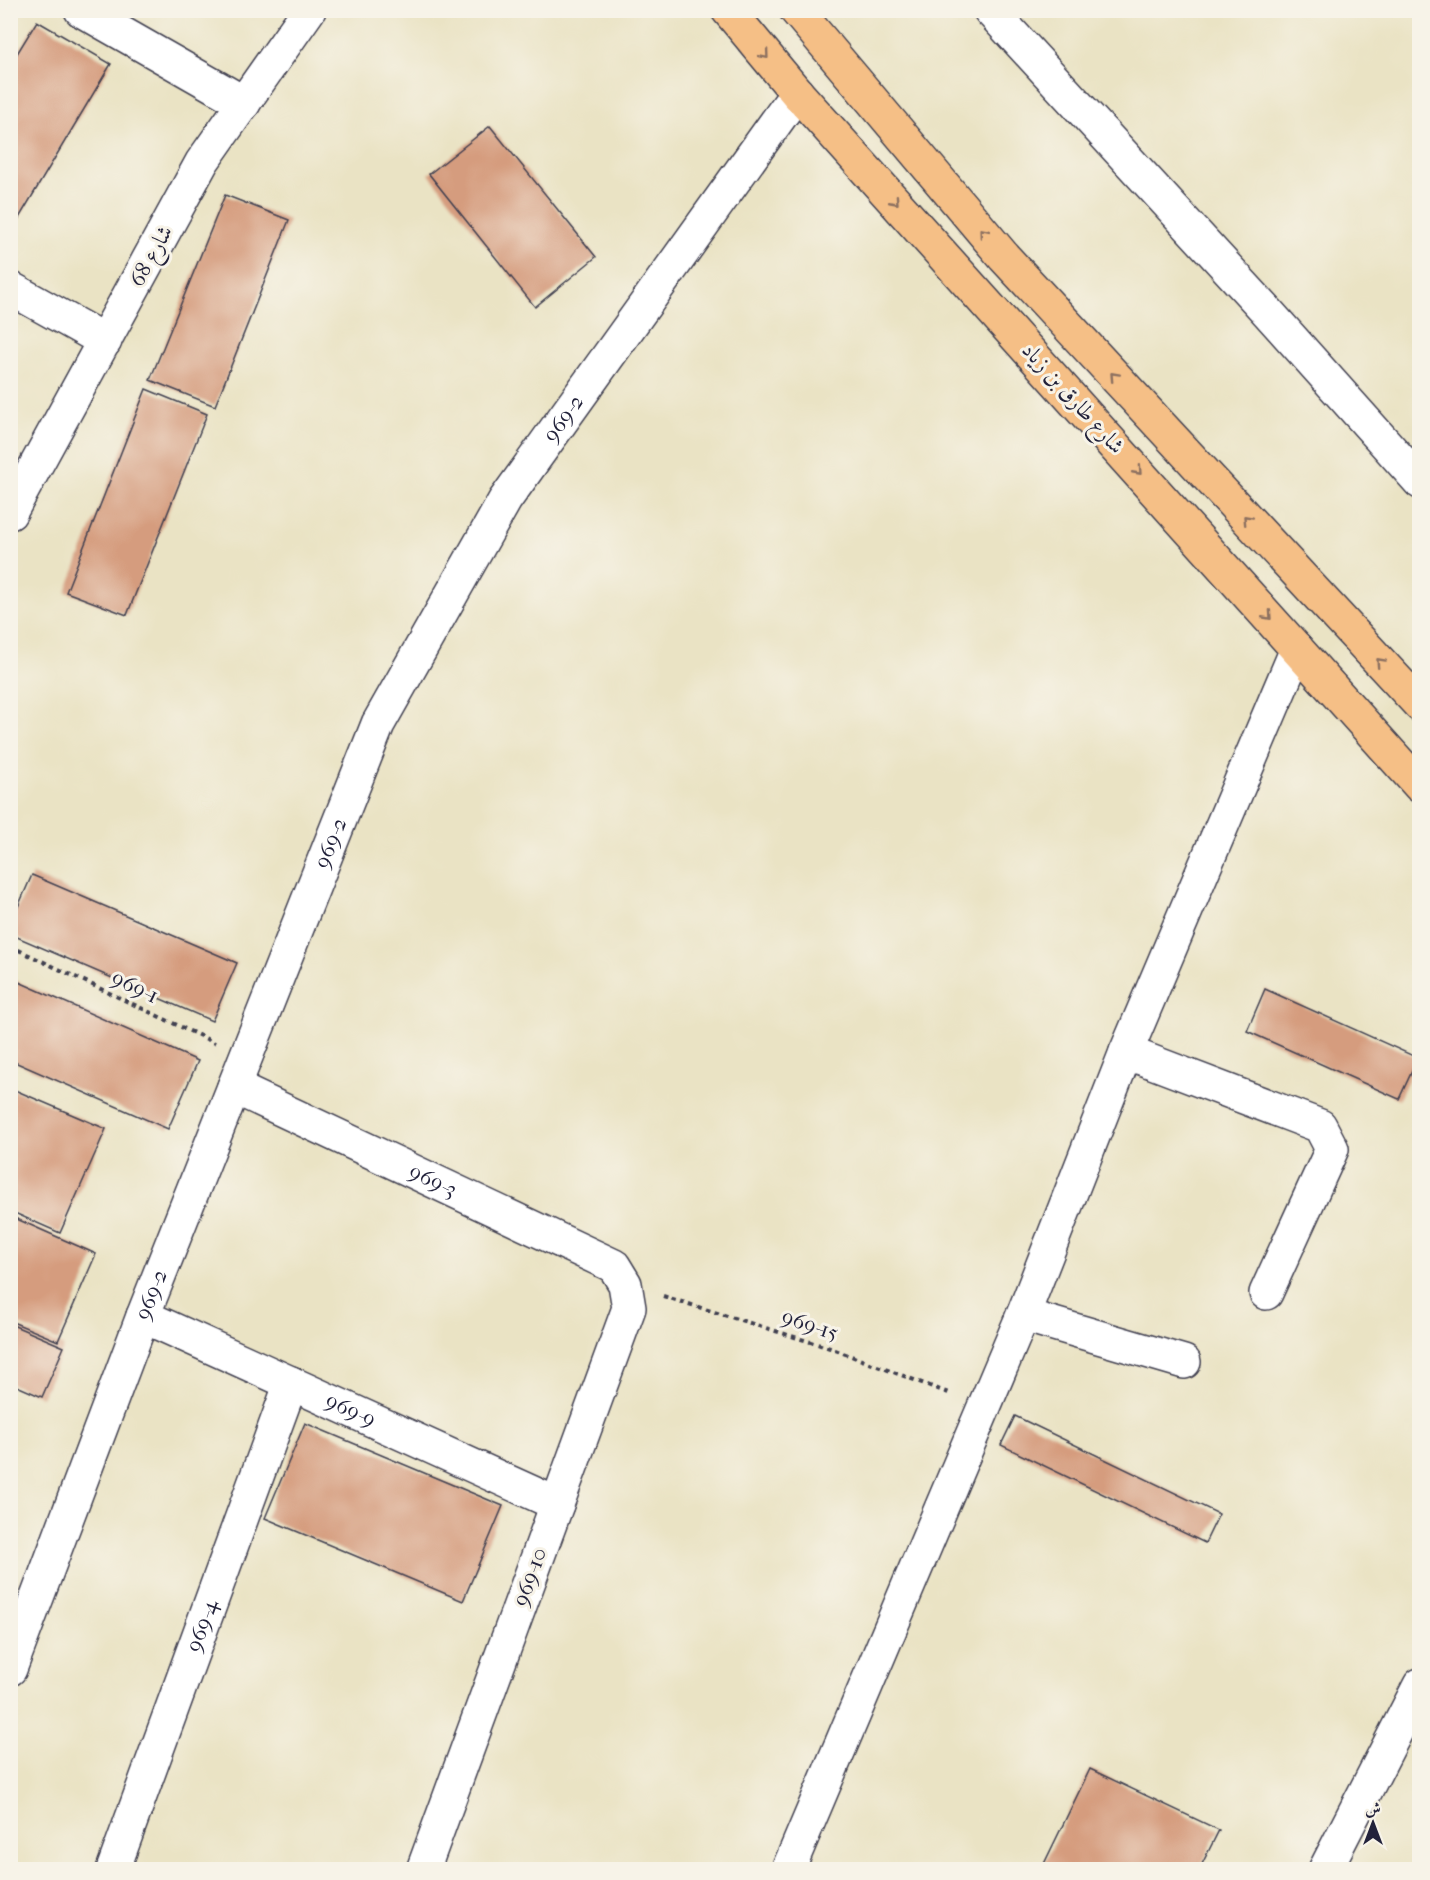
<svg xmlns="http://www.w3.org/2000/svg" width="1430" height="1880" viewBox="0 0 1430 1880" font-family="'IM FELL French Canon',Amiri,serif">
  <rect width="100%" height="100%" fill="#f7f3e8"/>
  <filter id="ink" filterUnits="userSpaceOnUse"><feTurbulence type="fractalNoise" baseFrequency=".0167" numOctaves="2"/><feDisplacementMap in="SourceGraphic" scale="12" xChannelSelector="R" yChannelSelector="G"/><feConvolveMatrix kernelMatrix="1 2 1 2 8 2 1 2 1" color-interpolation-filters="sRGB"/></filter>
  <filter id="wash" filterUnits="userSpaceOnUse"><feTurbulence type="fractalNoise" baseFrequency=".008" numOctaves="4" result="noise"/><feDisplacementMap in="SourceGraphic" scale="24" xChannelSelector="R" yChannelSelector="G"/><feGaussianBlur stdDeviation="1.35" result="paint"/><feColorMatrix in="noise" values="0 0 0 0 0 0 0 0 0 0 0 0 0 0 0 0 0 1.4 0 .05"/><feComposite in="paint" operator="in"/></filter>
  <g filter="url(#wash)">
    <rect width="100%" height="100%" fill="#eae3c4"/>
    <g id="blocks">
      <g fill="#d59c7e">
        <polygon points="37,21 111,64 10,233 10,65"/>
        <polygon points="490,126 596,257 535,307 429,174"/>
        <polygon points="225,195 289,220 215,406 150,380"/>
        <polygon points="146,389 207,414 127,615 66,592"/>
        <polygon points="32,875 237,963 212,1021 10,934 10,925"/>
        <polygon points="10,978 198,1061 168,1129 10,1060"/>
        <polygon points="1265,989 1418,1058 1399,1099 1247,1031"/>
        <polygon points="10,1088 106,1129 60,1233 10,1211"/>
        <polygon points="10,1216 96,1254 58,1341 10,1321"/>
        <polygon points="10,1324 64,1347 42,1397 10,1383"/>
        <polygon points="1015,1416 1219,1514 1205,1543 1001,1445"/>
        <polygon points="305,1423 503,1506 463,1601 265,1518"/>
        <polygon points="1090,1769 1219,1830 1199,1870 1041,1870"/>
      </g>
    </g>
  </g>
  <g filter="url(#ink)">
    <use href="#blocks" fill-opacity="0" stroke="#403f50" stroke-width="1.5"/>
    <g fill="none" stroke-linecap="round" stroke-linejoin="round">
      <defs>
        <g id="minor">
          <polyline points="81,10 244,103"/>
          <polyline points="990,10 1265,309 1420,482"/>
          <polyline points="10,288 105,341"/>
          <polyline points="10,513 202,162 309,10"/>
          <polyline points="1126,1052 1320,1126 1332,1149 1266,1293"/>
          <path id="s1" d="M 234,1087 L 614,1266 L 625,1284 L 629,1308 L 423,1870"/>
          <polyline points="1023,1315 1184,1362"/>
          <path id="s2" d="M 143,1316 L 557,1504"/>
          <path id="s3" d="M 10,1669 L 143,1316 L 378,724 L 505,500 L 797,93"/>
          <path id="s4" d="M 113,1870 L 291,1383"/>
          <polyline points="788,1870 1023,1315 1126,1052 1297,649"/>
          <polyline points="1325,1870 1420,1685"/>
        </g>
        <g id="major">
          <polyline points="728,10 797,93 1420,786"/>
          <polyline points="796,10 1004,257 1420,705"/>
        </g>
      </defs>
      <use href="#minor" stroke="#403f50" stroke-width="36"/>
      <use href="#major" stroke="#403f50" stroke-width="36"/>
      <g stroke="#403f50" stroke-width="4" stroke-dasharray="4.5 4.5" stroke-linecap="butt">
        <polyline points="10,946 215,1043"/>
        <polyline points="663,1296 830,1348 951,1394"/>
      </g>
      <use href="#minor" stroke="#fff" stroke-width="33"/>
      <use href="#major" stroke="#f5bf86" stroke-width="33"/>
    </g>
    <defs><path id="oneway-chevron" d="M-2-3.5L2.5 0L-2 3.5" fill="none" stroke-width="1.6" stroke-linecap="round" stroke-linejoin="round" transform="scale(1.5)"/></defs>
    <g stroke="#8c7060">
      <use href="#oneway-chevron" transform="translate(765 55) rotate(50)"/>
      <use href="#oneway-chevron" transform="translate(895 201) rotate(48)"/>
      <use href="#oneway-chevron" transform="translate(983 232) rotate(-130)"/>
      <use href="#oneway-chevron" transform="translate(1114 376) rotate(-133)"/>
      <use href="#oneway-chevron" transform="translate(1138 471) rotate(48)"/>
      <use href="#oneway-chevron" transform="translate(1247 519) rotate(-133)"/>
      <use href="#oneway-chevron" transform="translate(1268 616) rotate(48)"/>
      <use href="#oneway-chevron" transform="translate(1380 662) rotate(-133)"/>
    </g>
  </g>
  <g text-anchor="middle" dominant-baseline="central" stroke-width="6" stroke-linejoin="round" paint-order="stroke">
    <g font-size="22" fill="#22223b" stroke="#f7f3e8">
      <text transform="translate(151 256) rotate(-61)">شارع 68</text>
      <text transform="translate(1073 398) rotate(48)">شارع طارق بن زياد</text>
      <text stroke="none"><textPath href="#s3" startOffset="1372">969-2</textPath></text>
      <text stroke="none"><textPath href="#s3" startOffset="886">969-2</textPath></text>
      <text transform="translate(135 987) rotate(25)">969-1</text>
      <text stroke="none"><textPath href="#s1" startOffset="220">969-3</textPath></text>
      <text stroke="none"><textPath href="#s3" startOffset="400">969-2</textPath></text>
      <text transform="translate(810 1325) rotate(18)">969-15</text>
      <text stroke="none"><textPath href="#s2" startOffset="228">969-9</textPath></text>
      <text transform="translate(530 1577) rotate(-70)">969-10</text>
      <text stroke="none"><textPath href="#s4" startOffset="260">969-4</textPath></text>
    </g>
  </g>
  <rect width="1430" height="1880" fill="none" stroke="#f7f3e8" stroke-width="36"/>
  <g transform="translate(1373 1823)" stroke="#f7f3e8" stroke-width="4.5" paint-order="stroke">
  <path d="M0-4.5L10 22L0 15L-10 22Z" fill="#22223b"/>
  <text y="-9" font-size="16" font-weight="bold" text-anchor="middle" fill="#22223b">ش</text>
  </g>
</svg>
